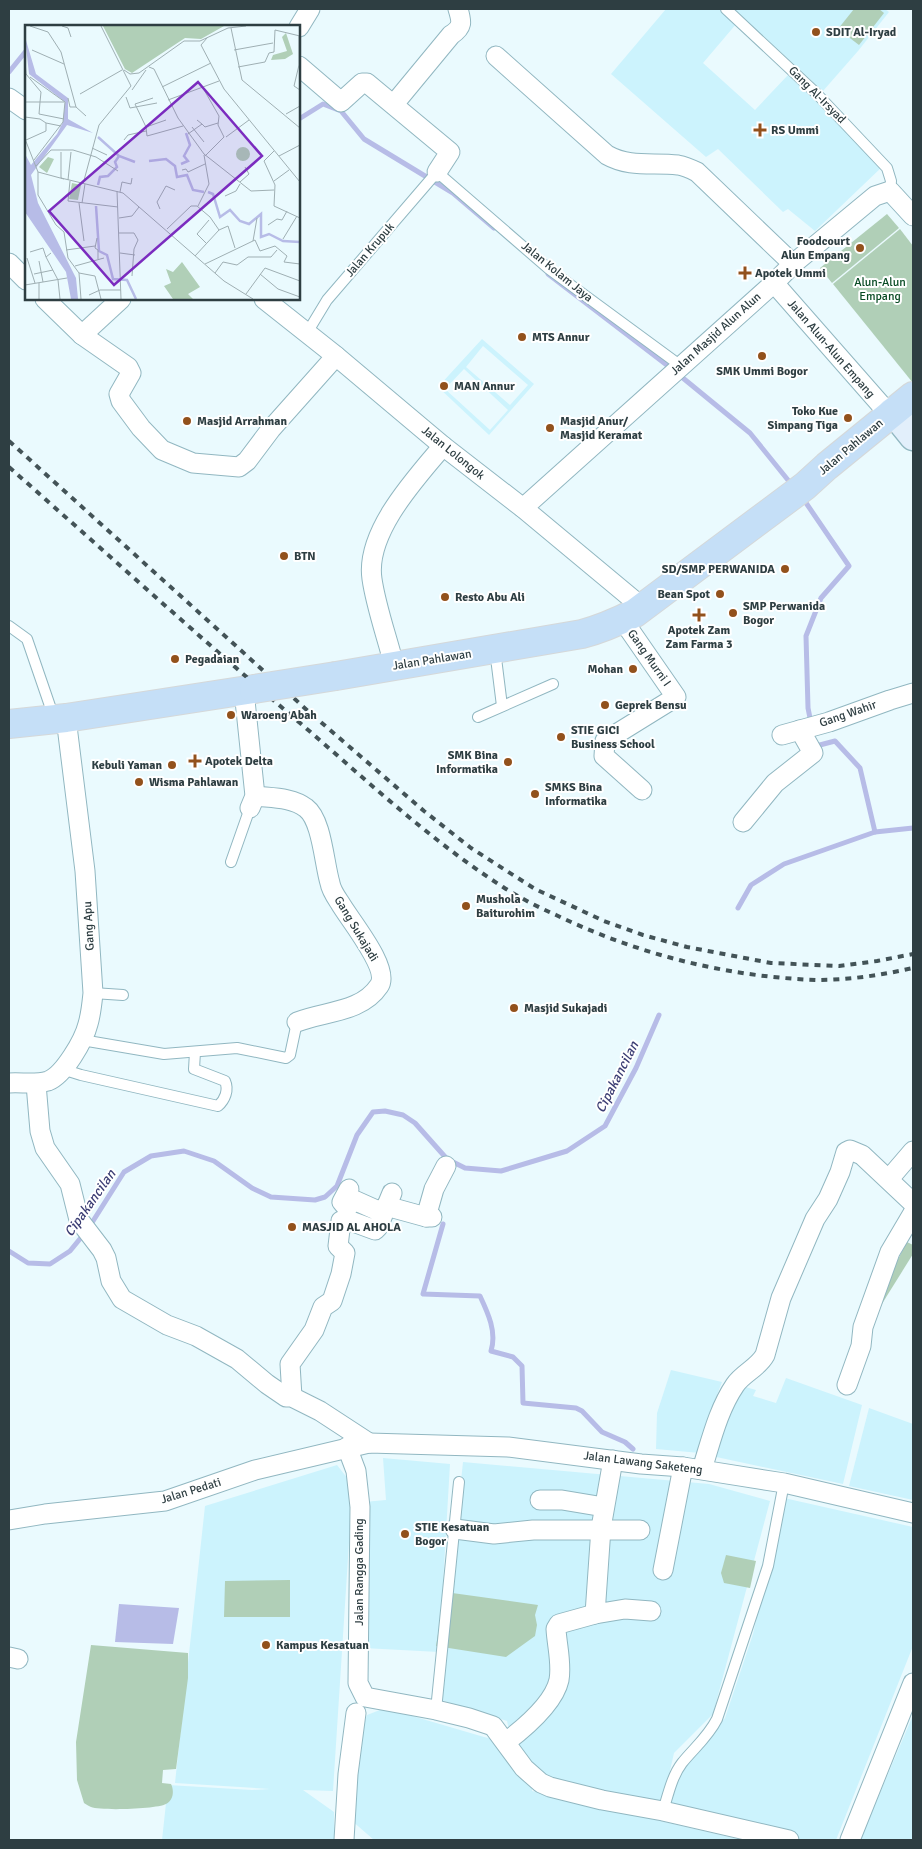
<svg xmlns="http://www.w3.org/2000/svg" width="922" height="1849" viewBox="0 0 922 1849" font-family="Signika,sans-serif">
  <rect width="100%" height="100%" fill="#eafafe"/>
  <g fill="#ccf3fd" fill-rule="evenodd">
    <polygon points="666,9 720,9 737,23 703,63 755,110 788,75 883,166 815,231 788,209 783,212 718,149 706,157 611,74"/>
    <polygon points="734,9 885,9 889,12 858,51 823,91"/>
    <path d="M 482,339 L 534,384 L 489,435 L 438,387 ZM 483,346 L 528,385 L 510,405 L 466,367 ZM 464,369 L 508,410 L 490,430 L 445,389 Z"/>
    <polygon points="671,1370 722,1382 713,1405 700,1453 656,1449 657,1413"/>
    <polygon points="786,1378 862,1405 843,1484 707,1455 742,1386 756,1390 753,1396 776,1403"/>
    <polygon points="869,1408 913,1424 913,1500 849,1486"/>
    <polygon points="383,1458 450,1464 439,1652 363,1648 364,1502 386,1500"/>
    <polygon points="463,1462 709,1484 770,1501 713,1714 674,1753 663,1802 550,1783 533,1772 532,1791 742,1840 374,1840 351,1820 355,1747 367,1715 385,1708 484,1737 506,1742 511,1739 507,1721 438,1699"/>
    <polygon points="337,1465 348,1479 352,1496 333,1791 303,1790 334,1812 334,1840 162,1840 168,1785 252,1790 270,1789 175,1783 205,1506"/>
    <polygon points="784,1498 913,1527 913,1646 836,1840 801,1840 671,1804 681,1768 725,1718 753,1634"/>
    <polygon points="913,1715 913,1840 860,1840"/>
  </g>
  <g fill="#b0cfb7">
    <polygon points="854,9 879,9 884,13 859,45 838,29"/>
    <polygon points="887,214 899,228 832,283 820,268"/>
    <polygon points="900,229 913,246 913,383 833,284"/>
    <polygon points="907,1242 913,1245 913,1254 880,1307 893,1269"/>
    <polygon points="726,1555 756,1561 750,1588 724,1583 721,1573"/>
    <polygon points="290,1580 290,1617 224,1617 225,1581"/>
    <polygon points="445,1592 538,1605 535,1615 537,1625 535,1636 506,1657 436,1646"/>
    <path d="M 91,1645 L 188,1653 L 188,1678 L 176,1769 L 163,1770 L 162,1783 L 171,1784 C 174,1790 174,1800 166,1804 C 157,1809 101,1811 91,1807 C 88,1806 86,1804 84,1803 L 77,1780 L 76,1742 Z"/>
  </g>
  <polygon fill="#b7bce7" points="119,1604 179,1608 173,1644 115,1642"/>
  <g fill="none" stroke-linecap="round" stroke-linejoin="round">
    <g stroke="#b7bce7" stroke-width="5">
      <polyline points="9,72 26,51"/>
      <polyline points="299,119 323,104 341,111 364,139 453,193 494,228"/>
      <polyline points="548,274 672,369"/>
      <polyline points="678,374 750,433 792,485"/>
      <polyline points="802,497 849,566 821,598 806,636 808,708 811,723"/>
      <polyline points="815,744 816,746 835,741 860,768 875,832"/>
      <polyline points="738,908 751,885 784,864 875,832 913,828"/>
      <path d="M 443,1224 L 423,1294 L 480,1296 C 488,1313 497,1332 491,1351 L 513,1357 L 522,1366 L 523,1403 L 576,1408 L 582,1411 L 602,1432 L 625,1442 L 633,1449"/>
      <polyline points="9,1251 28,1263 50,1264 70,1251 88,1229 124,1172 151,1156 184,1151 214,1161 252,1188 271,1197 315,1200 325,1197 337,1186 357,1135 373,1112 385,1111 403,1115 415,1123 447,1159 465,1168 501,1171 567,1151 605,1126 636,1068 659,1015"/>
    </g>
    <defs>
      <g id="service">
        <polyline points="726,9 817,94 887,168 891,181 890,191"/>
        <polyline points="307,333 327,300 437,172 549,269 681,366"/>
        <polyline points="9,626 27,639 50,706 51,718"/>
        <polyline points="495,650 502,706"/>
        <polyline points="478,717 553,684"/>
        <polyline points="231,862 250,808"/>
        <polyline points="93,993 123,995"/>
        <polyline points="82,1040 164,1054 237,1048 286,1058 290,1055 297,1022"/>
        <path d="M 62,1069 L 81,1075 L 218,1106 C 225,1100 229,1090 225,1081 L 194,1069 L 195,1052"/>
        <polyline points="436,1710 459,1482"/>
        <path d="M 663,1811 C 668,1795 672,1776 682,1763 C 694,1748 708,1737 717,1719 L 768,1566 L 784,1483"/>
      </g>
      <g id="minor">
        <polyline points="299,27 310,9"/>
        <path d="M 496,56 L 607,155 C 630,168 653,162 678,165 C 684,166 691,169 697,172 L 793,264"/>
        <polyline points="299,66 341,102 362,83 367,83 373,88 450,152 437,172"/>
        <polyline points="9,98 26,110"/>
        <path d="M 394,104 L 451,35 C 463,27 462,22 458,9"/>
        <polyline points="9,263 26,280"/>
        <polyline points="774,283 889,414"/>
        <polyline points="45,299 82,335 128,367 131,373 119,394 121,401 141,428 162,450 193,463 239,467 247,461 271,429 336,356"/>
        <polyline points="264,299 336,356 443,446 523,508 642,607"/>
        <polyline points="82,335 121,299"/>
        <polyline points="523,508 774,283 793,264 875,196 890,191 913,216"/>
        <polyline points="622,619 676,697 605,741 604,756 642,790"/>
        <path d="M 394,665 C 387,637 376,607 372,579 C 365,533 415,479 443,446"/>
        <polyline points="244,691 255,796 250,808"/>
        <polyline points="782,735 829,722 890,700 913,693"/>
        <path d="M 255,796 C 271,798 292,797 306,808 C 322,820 324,863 330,883 C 331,890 336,897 340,903 C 349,919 391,969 379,986 C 361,1013 324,1011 297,1022"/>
        <polyline points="743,822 775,783 813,753 800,730"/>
        <path d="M 9,1083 C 22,1082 35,1085 48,1081 C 64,1075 84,1040 88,1024 C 91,1014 92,1003 93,993 L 85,871 L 66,718"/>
        <polyline points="36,1084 40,1131 45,1148 70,1184 79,1220 102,1250 106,1258 111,1281 122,1299 167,1325 196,1336 237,1359 267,1384 286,1397 292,1397 320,1411 369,1443"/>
        <polyline points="889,1179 913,1151"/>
        <polyline points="349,1189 342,1202 347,1208 354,1200 383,1213"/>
        <polyline points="386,1206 426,1217 432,1217"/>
        <polyline points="426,1217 434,1189 446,1166"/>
        <polyline points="847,1385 861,1346 863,1327 890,1252 913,1213"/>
        <polyline points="292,1397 290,1364 314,1330 323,1307 332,1301 341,1274 345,1253 338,1246 341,1221 345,1219 375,1230 378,1227 392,1193"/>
        <polyline points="347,1447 356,1471 360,1507 358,1683 365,1697 436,1710 469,1718 493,1726 524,1768 541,1783 550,1787 602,1800 663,1811 789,1840"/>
        <polyline points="613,1460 601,1528 595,1614 625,1609 651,1611"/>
        <path d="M 702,1469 C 711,1441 718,1410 735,1385 C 743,1373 758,1368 765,1355 L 781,1298 L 815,1219 L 828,1199 L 840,1172 L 846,1152 L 850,1150 L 862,1155 L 913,1203"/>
        <polyline points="540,1500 562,1500 604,1507"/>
        <polyline points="9,1520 45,1514 165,1501 255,1470 369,1443 508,1447 641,1464 683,1467 784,1483 913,1513"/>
        <polyline points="455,1529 494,1534 533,1530 640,1530"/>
        <polyline points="663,1570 683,1467"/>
        <polyline points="9,1657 18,1659"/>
        <path d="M 506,1742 C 523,1729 554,1703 559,1680 C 562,1664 557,1646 556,1629 L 559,1624 L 595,1614"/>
        <polyline points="344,1840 348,1774 356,1713"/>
        <polyline points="850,1840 913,1683"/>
      </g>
      <polyline id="secondary" points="892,411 913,437"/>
      <g id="primary">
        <path d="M 336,676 L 582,634 C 601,629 617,622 635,613 L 805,486 L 827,466 L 913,396"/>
        <polyline points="9,724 66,718 254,689"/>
      </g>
    </defs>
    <use href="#service" stroke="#91b7c1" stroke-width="12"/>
    <use href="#minor" stroke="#91b7c1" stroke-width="21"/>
    <use href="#secondary" stroke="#91b7c1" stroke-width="29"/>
    <use href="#primary" stroke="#d5d8d9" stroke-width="30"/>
    <use href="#service" stroke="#fff" stroke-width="10"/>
    <use href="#minor" stroke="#fff" stroke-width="19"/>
    <use href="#secondary" stroke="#e2effb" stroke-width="26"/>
    <use href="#primary" stroke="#c5dff7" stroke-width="28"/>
    <g stroke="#435357" stroke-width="4" stroke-dasharray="6 6" stroke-linecap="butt">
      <polyline points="9,441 308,711 424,811 471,848 535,889 604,921 643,935 687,947 771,963 839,966 877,961 913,954"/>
      <path d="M 9,467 C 103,550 197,635 293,717 C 361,775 428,839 503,887 C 520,898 538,907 556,915 C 637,954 727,977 817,980 C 849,980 882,975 913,968"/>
    </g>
    <defs>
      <polyline id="primary-bridge" points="254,689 336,676"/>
    </defs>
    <use href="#primary-bridge" stroke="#d5d8d9" stroke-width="30" stroke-linecap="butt"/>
    <use href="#primary-bridge" stroke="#c5dff7" stroke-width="28"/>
  </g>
  <g fill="#92511c" stroke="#fff" stroke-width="2">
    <circle cx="816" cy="32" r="5"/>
    <path d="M757.5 122.5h5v5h5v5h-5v5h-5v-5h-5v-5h5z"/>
    <circle cx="860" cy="248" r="5"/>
    <path d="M742.5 265.5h5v5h5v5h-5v5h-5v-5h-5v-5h5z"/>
    <circle cx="522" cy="337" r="5"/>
    <circle cx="762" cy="356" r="5"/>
    <circle cx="444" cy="386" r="5"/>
    <circle cx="848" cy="418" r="5"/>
    <circle cx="187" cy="421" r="5"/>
    <circle cx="550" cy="428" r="5"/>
    <circle cx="284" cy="556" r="5"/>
    <circle cx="785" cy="569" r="5"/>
    <circle cx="720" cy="594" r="5"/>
    <circle cx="445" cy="597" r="5"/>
    <circle cx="733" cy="613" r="5"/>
    <path d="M696.5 607.5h5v5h5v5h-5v5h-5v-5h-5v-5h5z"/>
    <circle cx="175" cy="659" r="5"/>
    <circle cx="633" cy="669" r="5"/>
    <circle cx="605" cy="705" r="5"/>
    <circle cx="231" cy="715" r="5"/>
    <circle cx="561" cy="737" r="5"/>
    <path d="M192.5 753.5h5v5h5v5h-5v5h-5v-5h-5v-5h5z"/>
    <circle cx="508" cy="762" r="5"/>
    <circle cx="172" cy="765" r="5"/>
    <circle cx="139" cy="782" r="5"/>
    <circle cx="535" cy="794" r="5"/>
    <circle cx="466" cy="906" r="5"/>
    <circle cx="514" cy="1008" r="5"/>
    <circle cx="292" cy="1227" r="5"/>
    <circle cx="405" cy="1534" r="5"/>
    <circle cx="266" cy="1645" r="5"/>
  </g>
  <g text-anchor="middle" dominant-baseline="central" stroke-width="4" stroke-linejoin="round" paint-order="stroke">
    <g font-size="12" font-weight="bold" fill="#2e3e42" stroke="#fff" text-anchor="start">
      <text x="826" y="32">SDIT Al-Iryad</text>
      <text x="771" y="130">RS Ummi</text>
      <text x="850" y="241" text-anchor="end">Foodcourt<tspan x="850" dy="14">Alun Empang</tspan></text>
      <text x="755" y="273">Apotek Ummi</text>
      <text x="532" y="337">MTS Annur</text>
      <text x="762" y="371" text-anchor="middle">SMK Ummi Bogor</text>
      <text x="454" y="386">MAN Annur</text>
      <text x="838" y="411" text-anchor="end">Toko Kue<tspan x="838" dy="14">Simpang Tiga</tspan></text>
      <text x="197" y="421">Masjid Arrahman</text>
      <text x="560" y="421">Masjid Anur/<tspan x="560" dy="14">Masjid Keramat</tspan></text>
      <text x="294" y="556">BTN</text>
      <text x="775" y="569" text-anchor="end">SD/SMP PERWANIDA</text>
      <text x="710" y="594" text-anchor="end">Bean Spot</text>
      <text x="455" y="597">Resto Abu Ali</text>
      <text x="743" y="606">SMP Perwanida<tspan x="743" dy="14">Bogor</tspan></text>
      <text x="699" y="630" text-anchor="middle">Apotek Zam<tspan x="699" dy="14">Zam Farma 3</tspan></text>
      <text x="185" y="659">Pegadaian</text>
      <text x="623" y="669" text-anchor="end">Mohan</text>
      <text x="615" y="705">Geprek Bensu</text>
      <text x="241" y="715">Waroeng Abah</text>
      <text x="571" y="730">STIE GICI<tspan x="571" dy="14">Business School</tspan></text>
      <text x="498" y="755" text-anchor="end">SMK Bina<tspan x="498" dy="14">Informatika</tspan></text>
      <text x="205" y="761">Apotek Delta</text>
      <text x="162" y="765" text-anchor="end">Kebuli Yaman</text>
      <text x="149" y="782">Wisma Pahlawan</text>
      <text x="545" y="787">SMKS Bina<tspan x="545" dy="14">Informatika</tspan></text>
      <text x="476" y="899">Mushola<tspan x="476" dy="14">Baiturohim</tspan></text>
      <text x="524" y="1008">Masjid Sukajadi</text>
      <text x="302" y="1227">MASJID AL AHOLA</text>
      <text x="415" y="1527">STIE Kesatuan<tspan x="415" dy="14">Bogor</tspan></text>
      <text x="276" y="1645">Kampus Kesatuan</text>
    </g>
    <g font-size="12" fill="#2e3e42" stroke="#fff">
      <text transform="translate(817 95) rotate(45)">Gang Al-Irsyad</text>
      <text transform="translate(370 250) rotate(-49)">Jalan Krupuk</text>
      <text transform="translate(557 272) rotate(39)">Jalan Kolam Jaya</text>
      <text transform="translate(716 334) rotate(-42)">Jalan Masjid Alun Alun</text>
      <text transform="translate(831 349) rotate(49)">Jalan Alun-Alun Empang</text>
      <text transform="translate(851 447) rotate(-40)">Jalan Pahlawan</text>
      <text transform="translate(453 453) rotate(39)">Jalan Lolongok</text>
      <text transform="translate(649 658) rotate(55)">Gang Murni I</text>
      <text transform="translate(432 660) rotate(-9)">Jalan Pahlawan</text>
      <text transform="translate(848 714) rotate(-19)">Gang Wahir</text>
      <text transform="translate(89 926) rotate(-93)">Gang Apu</text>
      <text transform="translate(356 929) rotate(59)">Gang Sukajadi</text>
      <text transform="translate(643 1463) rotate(7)">Jalan Lawang Saketeng</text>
      <text transform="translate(191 1491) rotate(-17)">Jalan Pedati</text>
      <text transform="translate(359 1572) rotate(-90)">Jalan Rangga Gading</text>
    </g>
    <g font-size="12" fill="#074a23" stroke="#fff">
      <text x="880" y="282">Alun-Alun<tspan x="880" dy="14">Empang</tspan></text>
    </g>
    <g font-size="14" font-style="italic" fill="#3c3e74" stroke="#fff">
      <text transform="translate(617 1077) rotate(-63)">Cipakancilan</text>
      <text transform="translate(90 1203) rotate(-55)">Cipakancilan</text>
    </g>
  </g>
  <g transform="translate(25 25)">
    <rect width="275" height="275" fill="#eafafe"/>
    <path d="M 78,1 L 199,1 L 176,14 L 160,13 L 107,48 L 100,44 ZM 261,8 L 268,29 L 260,34 L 246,35 L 248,30 L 262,26 L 257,12 ZM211 129a7 7 0 1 1 14 0a7 7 0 1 1-14 0ZM 23,132 L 29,134 L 22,148 L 14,142 ZM 47,158 L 56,160 L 53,175 L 44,174 ZM 157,237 L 175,262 L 163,269 L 168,274 L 148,274 L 139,261 L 146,258 L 141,244 L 148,247 Z" fill="#b0cfb7"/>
    <path d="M 0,12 L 11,49 L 43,73 L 43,94 L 68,108 L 42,100 L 6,150 L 13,178 L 51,253 L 53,274 L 46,274 L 41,247 L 0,187 L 0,129 L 6,140 L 32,109 L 38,97 L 40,77 L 4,49 Z" fill="#b7bce7"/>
    <path fill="none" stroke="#b7bce7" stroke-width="2.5" d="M 73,112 L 94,131 L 110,137M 124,136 L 141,134 L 150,141 L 152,152 L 162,150 L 168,165 L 179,167M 156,139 L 163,136 L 159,131 L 165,120 L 161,108M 73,160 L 75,152 L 83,151 L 92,142 L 90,137 L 94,131M 183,167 L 188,169 L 195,192 L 205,185 L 215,196 L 224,199 L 236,189 L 236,212 L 244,209 L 258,216 L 275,217M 71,181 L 74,226 L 82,230 L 88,254 L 102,255 L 111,274"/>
    <path fill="none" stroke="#9fafb3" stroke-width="1" d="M 5,1 L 23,7 L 36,27 L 51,82 L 61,91M 37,1 L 43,3 L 46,12M 206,3 L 217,55 L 275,103M 274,11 L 274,40 L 269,61 L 275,65M 182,13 L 176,20 L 199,64 L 275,157M 7,25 L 39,39M 209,25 L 248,18M 0,35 L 1,49 L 16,67 L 15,77M 124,42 L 129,44 L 153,93 L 179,129 L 226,166 L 249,165M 213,42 L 240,37 L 244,28 L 249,27 L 250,5 L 275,11M 99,45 L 105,49 L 114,48 L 159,16 L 175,16 L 203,3 L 221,1M 5,52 L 40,77 L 38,97 L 9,135M 137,62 L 186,38M 178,63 L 194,91 L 193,100 L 199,112 L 180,131M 107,65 L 121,45M 55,69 L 97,45M 101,72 L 105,83 L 132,78M 43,73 L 45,82 L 51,82M 128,73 L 110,79 L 121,102 L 141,95M 143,75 L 194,56M 0,77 L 39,77M 15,77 L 14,89 L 39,94M 261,89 L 275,81M 0,92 L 15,94 L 21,98 L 21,106 L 1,115M 21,98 L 36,101M 177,99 L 180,102 L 193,98M 121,102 L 122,111 L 158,101M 167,102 L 179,117M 163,109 L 177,99 L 172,95M 201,112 L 224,95M 0,114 L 13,147 L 39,154M 99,115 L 103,110 L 121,106M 67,123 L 82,130M 249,126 L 239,136 L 250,160 L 249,181 L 275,193M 36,127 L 36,153M 254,131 L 275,120M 11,141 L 26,125 L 48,125 L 71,132 L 93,146M 157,145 L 161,144 L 163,147 L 180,139M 13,147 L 13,170 L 31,200 L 39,207 L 43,233 L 54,248 L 56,274M 36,153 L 98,168 L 199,256 L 228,274M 43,155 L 46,127M 45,156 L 43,176 L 93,182M 249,156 L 264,145M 215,157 L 224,149 L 220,142M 58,159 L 74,100 L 106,61 L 76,1M 92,166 L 96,274M 95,167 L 97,157 L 106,159 L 107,153M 200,171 L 211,166 L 215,159M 54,178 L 59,216M 57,178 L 60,159M 173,181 L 184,159 L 179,130M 135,184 L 132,177 L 141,161 L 150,165M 94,193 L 107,191 L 114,182M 243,200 L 252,194 L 257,195 L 262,186M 142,204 L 166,181 L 172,181 L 185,192 L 194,205 L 170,231M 194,205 L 203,201 L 210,223M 94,208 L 109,208 L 113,215 L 109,224 L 107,251M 72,213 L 70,223 L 73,225 L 73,234M 258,214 L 272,191M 228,216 L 232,193M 181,218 L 172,209 L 184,195M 41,225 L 70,221M 5,227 L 18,223 L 21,232 L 26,228M 95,228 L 110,230M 21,232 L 33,255 L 35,274M 2,233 L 10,258M 14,236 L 18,257M 180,239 L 230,215 L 235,226 L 250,221 L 262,231 L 259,237 L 275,239M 50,241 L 79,233M 54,248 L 70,251 L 76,274M 190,248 L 198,237 L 212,240 L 223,232 L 246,232 L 252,225M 9,249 L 28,245M 235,249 L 253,264 L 275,272M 14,258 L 14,274M 0,260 L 42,253M 221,269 L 240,243 L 275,256M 64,270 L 75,265 L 96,265"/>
    <path fill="#7b2cbf" fill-opacity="0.15" stroke="#7b2cbf" stroke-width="2.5" d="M 173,57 L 237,131 L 89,260 L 24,186 Z"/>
    <rect width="275" height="275" fill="none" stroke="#2e3e42" stroke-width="2.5"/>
  </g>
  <rect width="922" height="1849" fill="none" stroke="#2e3e42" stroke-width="20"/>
</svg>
